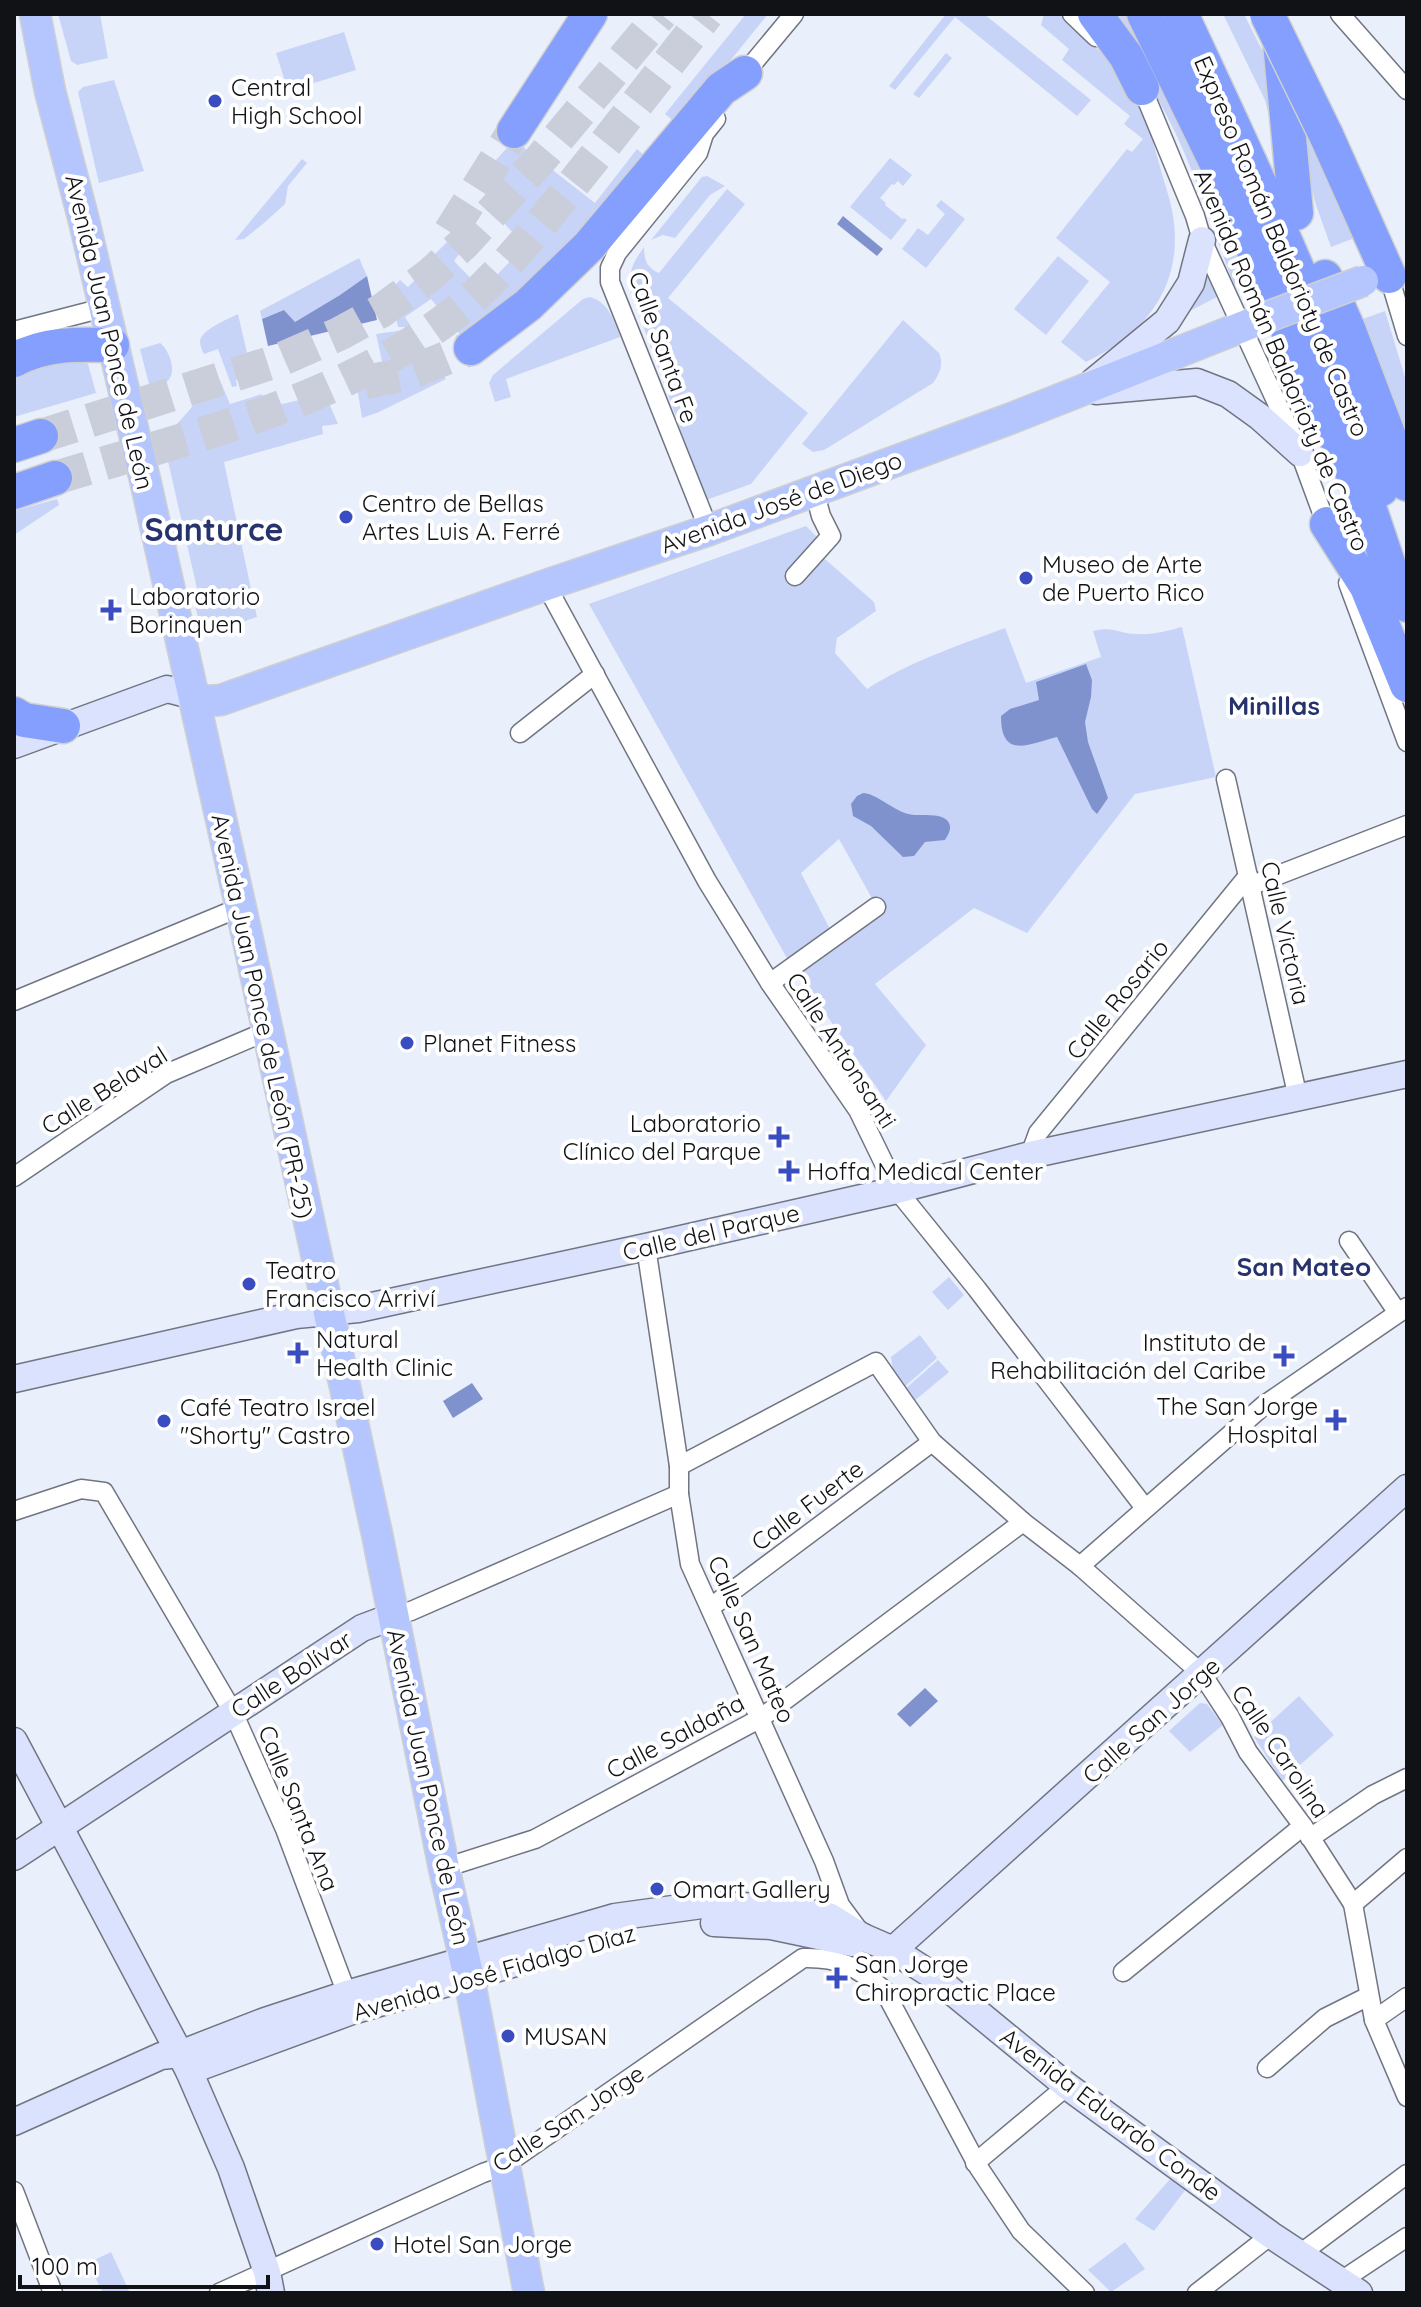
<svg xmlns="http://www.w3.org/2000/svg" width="1421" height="2307" viewBox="0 0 1421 2307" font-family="Quicksand,sans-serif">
  <rect width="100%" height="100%" fill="#eaeffc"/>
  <g fill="#c8d4f7">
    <polygon points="58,14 100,14 108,58 77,65 71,61"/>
    <polygon points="746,14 768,14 678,125 665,114"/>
    <polygon points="946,14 984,14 1091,100 1077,116 955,17 895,90 889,86"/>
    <path d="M 1044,14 L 1059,14 C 1087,40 1119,65 1138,99 C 1148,116 1153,144 1159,163 C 1163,179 1169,195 1172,210 C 1186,281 1149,333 1086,362 L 1061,342 L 1110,282 L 1056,238 L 1127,149 L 1132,152 L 1143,139 L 1124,124 L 1130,116 L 1062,60 L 1069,49 L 1041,25 Z"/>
    <path d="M 1104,14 L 1127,14 L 1167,90 L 1250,278 L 1234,285 C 1217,241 1203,196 1184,152 C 1163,103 1135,58 1104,14 Z"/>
    <polygon points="1223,14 1244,14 1270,66 1272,112 1268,112 1265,100"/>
    <polygon points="344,32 356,70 288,91 276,53"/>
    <polygon points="946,53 952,58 919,98 913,94"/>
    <polygon points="114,80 144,171 99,183 78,92 83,87"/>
    <polygon points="1306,136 1357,237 1331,247 1316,205 1299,139"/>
    <polygon points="514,140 595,203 637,149 649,160 567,253 463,338 431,299 405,317 410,325 408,327 398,327 390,290 400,280 408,287 419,276 416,273 448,241 459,254 454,261 482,290 527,244 516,231 513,233 486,203 493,195 478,180"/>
    <polygon points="890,158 912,175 903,186 898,181 894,185 892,184 880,198 886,203 885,205 902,219 904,218 907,220 891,240 850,207"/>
    <polygon points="302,159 307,163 288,186 285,204 264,223 244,239 235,240"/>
    <polygon points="707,176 725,186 710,195 675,238 663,235 651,240 702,177"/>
    <path d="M 727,189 L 745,204 L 668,298 L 808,413 L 751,484 L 706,500 L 632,295 C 627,274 632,264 644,247 C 644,260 647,268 659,273 Z"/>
    <polygon points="941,200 965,219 926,268 902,249 918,228 928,235 945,214 936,206"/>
    <polygon points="1058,256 1089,281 1046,335 1014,309"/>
    <polygon points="359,258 367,276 340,295 295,322 284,310 262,319 260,311"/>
    <polygon points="1204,270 1217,297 1180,316"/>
    <path d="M 589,297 C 607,300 615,321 620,337 L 506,379 L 511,397 L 495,402 L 489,383 L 493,375 L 583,299 Z"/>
    <polygon points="1385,311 1407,384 1407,438 1363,319"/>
    <path d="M 238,314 L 247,353 L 252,352 L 258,374 L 236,380 L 237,386 L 232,387 L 218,349 L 204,354 C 202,350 200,346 200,341 C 201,330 228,319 238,314 Z"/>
    <path d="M 903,320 L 939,353 C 944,364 940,373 933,383 L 824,450 L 813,452 L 802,444 Z"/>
    <polygon points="411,329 446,379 379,412 362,418 356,381 385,375 376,334"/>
    <path d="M 160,343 C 168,349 175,366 171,376 C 169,381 161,388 157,393 L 151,392 L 140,349 Z"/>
    <polygon points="76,358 88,364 96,393 14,417 14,371"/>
    <path d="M 213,364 L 230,404 L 262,394 L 265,408 L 325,394 L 338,424 L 322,426 L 323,434 L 224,462 L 257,617 L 203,636 L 195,606 L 198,593 L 168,461 L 165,437 C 184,415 208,397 207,366 Z"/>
    <polygon points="57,499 59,505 14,535 14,511"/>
    <path d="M 806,526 L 818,538 L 810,546 L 874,602 L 876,611 L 837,638 L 835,653 L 867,689 C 909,662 959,645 1005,628 L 1026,683 L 1101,657 L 1093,631 C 1115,626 1118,634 1137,634 C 1153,635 1167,631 1182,627 L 1216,777 L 1135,794 L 1027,933 L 974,908 L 875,984 L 926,1045 L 886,1101 L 798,974 L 880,913 L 839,839 L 801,873 L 831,931 L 788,960 L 589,604 Z"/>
    <polygon points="949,1277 964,1295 948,1310 932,1292"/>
    <polygon points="920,1335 937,1358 902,1389 894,1379 891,1357"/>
    <polygon points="938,1360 949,1372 913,1402 904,1390"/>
    <polygon points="1299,1696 1334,1735 1282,1781 1254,1737"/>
    <polygon points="1200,1703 1207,1704 1223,1725 1190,1752 1169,1731"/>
    <polygon points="1171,2178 1186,2189 1154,2231 1135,2219"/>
    <polygon points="1125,2242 1145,2269 1111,2292 1088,2270"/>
    <polygon points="111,2252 130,2293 103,2293 88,2263"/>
  </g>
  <g fill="#8092cd">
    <polygon points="843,216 883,249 877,256 837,224"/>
    <polygon points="367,276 377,320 268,346 262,319 284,310 295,322 340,295"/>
    <path d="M 1086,664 L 1092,680 L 1091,697 L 1085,722 L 1088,742 L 1108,798 L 1097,814 L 1092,809 L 1057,737 C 1029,744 1001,760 1001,716 L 1010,709 L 1039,700 L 1036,682 Z"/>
    <path d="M 863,793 C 875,793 893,810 908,814 C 919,817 943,811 949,823 C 952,829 948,835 945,840 L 925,842 L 914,856 L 903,857 L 871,826 L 853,816 L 851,804 L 857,796 Z"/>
    <polygon points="472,1383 483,1399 453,1418 443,1401"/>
    <polygon points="925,1688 938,1701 910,1727 897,1714"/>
  </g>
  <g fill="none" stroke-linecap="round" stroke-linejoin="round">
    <g stroke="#c9ceda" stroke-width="34" stroke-dasharray="34 17" stroke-linecap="butt">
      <polyline points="450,232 514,131"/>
      <polyline points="365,382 407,374 471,348"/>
      <polyline points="41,436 277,361 339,334 381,311 431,274 465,242 539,161 661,14"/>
      <path d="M 55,478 C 192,436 342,403 457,311 C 496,280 528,239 560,200 C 610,139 658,76 707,14"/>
    </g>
    <defs>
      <g id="street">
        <polyline points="1072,14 1096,37"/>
        <polyline points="1340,14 1407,90"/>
        <polyline points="741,81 745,73 794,14"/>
        <polyline points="1138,83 1142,88 1195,216 1202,240 1300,453 1328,529"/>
        <polyline points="1389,276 1407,336"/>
        <polyline points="14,331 103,308"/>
        <polyline points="709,530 610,282 610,268 617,253 698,153 704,134 716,119"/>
        <polyline points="795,576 831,536 821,516 814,490"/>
        <polyline points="1348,583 1407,742"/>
        <polyline points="546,585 707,881 770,983 858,1110 897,1190 977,1289 1145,1508"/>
        <polyline points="520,733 595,674"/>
        <polyline points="1226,779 1298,1098"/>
        <polyline points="1250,886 1407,825"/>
        <polyline points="770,983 876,907"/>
        <polyline points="14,1001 241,907"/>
        <polyline points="1030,1155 1038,1133 1248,876"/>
        <polyline points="14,1177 166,1074 267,1031"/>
        <polyline points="1349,1241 1398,1313"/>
        <polyline points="646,1247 679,1466 679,1494 690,1564 824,1861 840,1905 857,1928"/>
        <polyline points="679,1466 876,1362 932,1442 1023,1522 1080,1566 1202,1674 1230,1717 1248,1752 1303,1826 1353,1904 1374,2020 1407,2097"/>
        <polyline points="14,1511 81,1489 104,1492 233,1712 285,1829 347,1994"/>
        <polyline points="1080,1566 1263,1406 1407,1307"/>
        <polyline points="711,1607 932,1442"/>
        <polyline points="394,1616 411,1611 679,1494"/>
        <polyline points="1310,1838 1373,1795 1407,1778"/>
        <polyline points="444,1868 535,1839 761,1718 1023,1522"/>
        <polyline points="1353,1904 1407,1858"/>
        <polyline points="1123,1972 1303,1826"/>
        <polyline points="1374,2020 1407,1997"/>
        <polyline points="1267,2068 1325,2018 1369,1996"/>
        <polyline points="975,2163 1067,2086"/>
        <polyline points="14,2191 53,2293"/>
        <polyline points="1300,2254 1407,2174"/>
        <polyline points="1341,2281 1407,2237"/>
        <path d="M 219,2293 L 483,2173 L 503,2166 L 803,1958 C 840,1957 857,1967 884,1990 L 979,2168 L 1021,2231 L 1085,2293"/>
        <polyline points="1197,2293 1271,2235"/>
      </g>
      <g id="secondary">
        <polyline points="1094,381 1167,321 1191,283 1202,240"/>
        <polyline points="1096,391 1197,382 1228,394 1260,417 1300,453"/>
        <polyline points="14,745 167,689 194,696"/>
        <polyline points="14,1379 296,1315 358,1309 646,1247 897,1190 1030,1155 1407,1074"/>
        <polyline points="14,1741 189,2071 231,2168 267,2272 271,2293"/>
        <polyline points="14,1857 362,1628 394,1616"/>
        <polyline points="714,1923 771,1926 852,1943 863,1937"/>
        <polyline points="893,1950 1407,1488"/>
        <polyline points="189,2071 352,2011 543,1955"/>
        <polyline points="14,2122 161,2056 180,2054 265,2021 347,1994 615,1917 702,1905 772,1907 829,1916 863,1937 893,1950 932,1975 1067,2086 1271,2235 1359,2293"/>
      </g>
      <g id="primary">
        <polyline points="35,14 50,91 84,221 146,484 246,931 377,1534 444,1868 469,1978 529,2293"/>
        <polyline points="194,696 206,701 221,700 546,585 709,530 1012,418 1262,319"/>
      </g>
      <g id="highway">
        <polyline points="1095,14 1126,56 1142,88"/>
        <polyline points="1144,14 1216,162 1320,404 1369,507 1394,581 1407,605"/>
        <path d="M 1181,14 C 1254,170 1328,326 1381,489"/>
        <polyline points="1280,42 1296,213"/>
        <polyline points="514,131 590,14"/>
        <polyline points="1326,135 1389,276"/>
        <polyline points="1325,277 1349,331 1407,484"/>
        <polyline points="471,348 528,305 589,246 721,89 745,73"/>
        <path d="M 14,360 C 45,343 78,344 112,345"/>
        <polyline points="14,445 41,436"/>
        <polyline points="14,492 55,478"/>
        <polyline points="1327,524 1367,587 1407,685"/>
        <polyline points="14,714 24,720 63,726"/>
      </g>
    </defs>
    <use href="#street" stroke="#717581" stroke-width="21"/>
    <use href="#secondary" stroke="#717581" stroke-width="29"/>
    <use href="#primary" stroke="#cfd0d0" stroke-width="33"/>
    <use href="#highway" stroke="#cfd0d0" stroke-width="37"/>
    <use href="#street" stroke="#fff" stroke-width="18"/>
    <use href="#secondary" stroke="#dae2fe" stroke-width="26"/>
    <use href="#primary" stroke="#b5c5fe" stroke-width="30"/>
    <use href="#highway" stroke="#849ffd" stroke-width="34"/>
    <defs>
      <polyline id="primary-bridge" points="1262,319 1363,281"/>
      <polyline id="highway-bridge" points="1267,14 1326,135"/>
    </defs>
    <use href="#primary-bridge" stroke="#cfd0d0" stroke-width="33" stroke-linecap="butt"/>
    <use href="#highway-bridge" stroke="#cfd0d0" stroke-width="37" stroke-linecap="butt"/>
    <use href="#primary-bridge" stroke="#b5c5fe" stroke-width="30"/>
    <use href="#highway-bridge" stroke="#849ffd" stroke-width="34"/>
  </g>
  <g fill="#3a4dc0" stroke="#fff" stroke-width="3">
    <circle cx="215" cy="101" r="8"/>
    <circle cx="346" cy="517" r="8"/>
    <circle cx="1026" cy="578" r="8"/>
    <path d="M107 598h8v8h8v8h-8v8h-8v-8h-8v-8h8z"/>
    <circle cx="407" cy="1043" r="8"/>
    <path d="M775 1125h8v8h8v8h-8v8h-8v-8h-8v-8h8z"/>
    <path d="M785 1159h8v8h8v8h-8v8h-8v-8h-8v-8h8z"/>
    <circle cx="249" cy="1284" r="8"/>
    <path d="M294 1341h8v8h8v8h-8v8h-8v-8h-8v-8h8z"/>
    <path d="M1280 1344h8v8h8v8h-8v8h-8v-8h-8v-8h8z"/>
    <path d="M1332 1408h8v8h8v8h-8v8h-8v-8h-8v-8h8z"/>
    <circle cx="164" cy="1421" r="8"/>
    <circle cx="657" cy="1889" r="8"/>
    <path d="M833 1966h8v8h8v8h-8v8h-8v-8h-8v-8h8z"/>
    <circle cx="508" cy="2036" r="8"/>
    <circle cx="377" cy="2244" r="8"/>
  </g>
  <g text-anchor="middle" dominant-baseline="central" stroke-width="8" stroke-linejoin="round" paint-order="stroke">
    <g font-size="24" fill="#101216" stroke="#fff" text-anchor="start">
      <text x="231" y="87">Central<tspan x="231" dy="28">High School</tspan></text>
      <text x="362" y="503">Centro de Bellas<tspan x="362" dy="28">Artes Luis A. Ferré</tspan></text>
      <text x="1042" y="564">Museo de Arte<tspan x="1042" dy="28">de Puerto Rico</tspan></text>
      <text x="129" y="596">Laboratorio<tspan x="129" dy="28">Borinquen</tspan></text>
      <text x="423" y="1043">Planet Fitness</text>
      <text x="761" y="1123" text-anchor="end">Laboratorio<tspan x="761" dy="28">Clínico del Parque</tspan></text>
      <text x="807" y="1171">Hoffa Medical Center</text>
      <text x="265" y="1270">Teatro<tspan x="265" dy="28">Francisco Arriví</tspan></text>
      <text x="316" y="1339">Natural<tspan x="316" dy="28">Health Clinic</tspan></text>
      <text x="1266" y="1342" text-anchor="end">Instituto de<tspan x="1266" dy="28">Rehabilitación del Caribe</tspan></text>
      <text x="1318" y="1406" text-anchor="end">The San Jorge<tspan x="1318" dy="28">Hospital</tspan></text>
      <text x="180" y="1407">Café Teatro Israel<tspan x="180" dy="28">"Shorty" Castro</tspan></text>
      <text x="673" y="1889">Omart Gallery</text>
      <text x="855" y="1964">San Jorge<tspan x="855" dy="28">Chiropractic Place</tspan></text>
      <text x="524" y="2036">MUSAN</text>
      <text x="393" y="2244">Hotel San Jorge</text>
    </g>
    <g font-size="24" fill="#101216" stroke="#fff">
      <text transform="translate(1282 246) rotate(67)">Expreso Román Baldorioty de Castro</text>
      <text transform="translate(110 332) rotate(77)">Avenida Juan Ponce de León</text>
      <text transform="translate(664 347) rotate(70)">Calle Santa Fe</text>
      <text transform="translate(1282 360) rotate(67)">Avenida Román Baldorioty de Castro</text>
      <text transform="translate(781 502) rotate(-20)">Avenida José de Diego</text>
      <text transform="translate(1286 933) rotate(77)">Calle Victoria</text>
      <text transform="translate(1117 999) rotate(-51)">Calle Rosario</text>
      <text transform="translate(263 1016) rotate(78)">Avenida Juan Ponce de León (PR-25)</text>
      <text transform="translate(842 1050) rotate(57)">Calle Antonsanti</text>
      <text transform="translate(104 1090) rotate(-32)">Calle Belaval</text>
      <text transform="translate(711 1232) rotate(-13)">Calle del Parque</text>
      <text transform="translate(807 1505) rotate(-37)">Calle Fuerte</text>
      <text transform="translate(752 1639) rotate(66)">Calle San Mateo</text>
      <text transform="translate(291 1674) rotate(-33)">Calle Bolívar</text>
      <text transform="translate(1151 1720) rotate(-42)">Calle San Jorge</text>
      <text transform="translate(675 1736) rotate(-28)">Calle Saldaña</text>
      <text transform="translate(1281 1751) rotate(56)">Calle Carolina</text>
      <text transform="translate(429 1787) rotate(78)">Avenida Juan Ponce de León</text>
      <text transform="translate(299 1808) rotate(68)">Calle Santa Ana</text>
      <text transform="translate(494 1972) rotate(-16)">Avenida José Fidalgo Díaz</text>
      <text transform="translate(1111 2114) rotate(37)">Avenida Eduardo Conde</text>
      <text transform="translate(568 2118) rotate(-33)">Calle San Jorge</text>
    </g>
    <g font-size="26" font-weight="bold" fill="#26336c" stroke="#fff">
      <text x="1274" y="705">Minillas</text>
      <text x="1304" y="1266">San Mateo</text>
    </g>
    <g font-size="32" font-weight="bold" fill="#26336c" stroke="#fff">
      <text x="214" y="529">Santurce</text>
    </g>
  </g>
  <rect width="1421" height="2307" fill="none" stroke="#101216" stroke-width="32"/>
  <path d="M20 2275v12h248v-12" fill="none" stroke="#101216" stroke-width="4"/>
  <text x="32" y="2275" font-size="24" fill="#101216" stroke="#ffffff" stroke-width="6" paint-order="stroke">100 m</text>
</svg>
